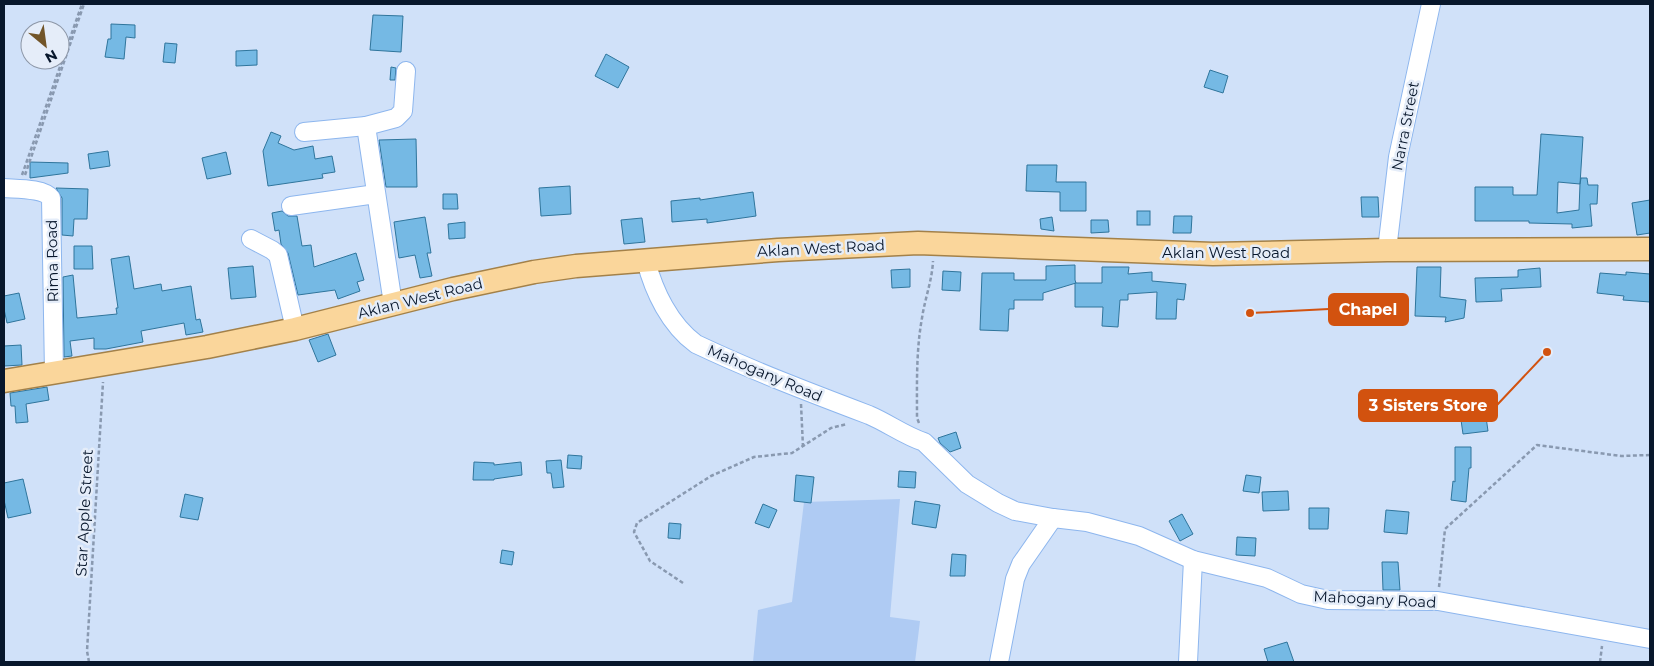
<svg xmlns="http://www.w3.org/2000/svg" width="1654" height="666" viewBox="0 0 1654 666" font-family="Montserrat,sans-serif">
  <rect width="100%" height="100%" fill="#d0e1f9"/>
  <polygon fill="#afcbf3" points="900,499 890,617 920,621 915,662 753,662 758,610 792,602 804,502"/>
  <g fill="#75b9e4" stroke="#2f759c" fill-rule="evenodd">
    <polygon points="373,15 403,16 401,52 370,50"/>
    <polygon points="111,24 135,25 135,38 126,37 124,59 105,57 108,39 111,39"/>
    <polygon points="165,43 177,44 175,63 163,62"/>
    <polygon points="257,50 257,65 236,66 236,51"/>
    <polygon points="606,54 629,67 618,88 595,76"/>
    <polygon points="391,67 396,68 395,80 390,80"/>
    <polygon points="1210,70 1228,76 1223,93 1204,87"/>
    <polygon points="271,132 281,136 278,143 294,150 313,146 315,159 332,156 335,172 322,174 323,178 268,186 263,151"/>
    <path d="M 1541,134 L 1583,137 L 1580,184 L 1581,178 L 1587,178 L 1588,185 L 1598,185 L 1597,204 L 1590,204 L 1592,226 L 1572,228 L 1572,224 L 1529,223 L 1529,221 L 1475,221 L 1475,187 L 1513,187 L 1513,195 L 1537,195 ZM 1558,182 L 1580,184 L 1579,210 L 1557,213 Z"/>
    <polygon points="416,139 417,187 386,187 379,140"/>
    <polygon points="108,151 110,166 90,169 88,154"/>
    <polygon points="226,152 231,174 207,179 202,158"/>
    <polygon points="30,162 68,163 68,173 30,178"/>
    <polygon points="1027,165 1057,165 1056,182 1086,182 1086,211 1060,211 1060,192 1026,191"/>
    <polygon points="570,186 571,214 541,216 539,188"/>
    <polygon points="56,188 88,189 87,219 74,219 73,236 62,235 62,198"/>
    <polygon points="753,192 756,216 707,223 707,219 672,222 671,201 700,198 700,200"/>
    <polygon points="443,194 457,194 458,209 443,209"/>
    <polygon points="1361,197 1378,197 1379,217 1362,217"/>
    <polygon points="1650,200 1650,233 1637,235 1632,203"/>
    <polygon points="282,211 288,216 297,216 302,246 311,245 314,267 356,253 364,280 357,282 360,291 338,299 335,290 298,295 288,253 281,244 279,230 275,231 272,213"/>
    <rect x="1137" y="211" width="13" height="14"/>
    <polygon points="1174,216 1192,216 1191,233 1173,233"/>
    <polygon points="425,217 431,253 427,253 432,276 420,278 415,255 399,258 394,222"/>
    <polygon points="1052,217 1054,231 1041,229 1040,219"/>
    <polygon points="642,218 645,242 624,244 621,220"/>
    <polygon points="1091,220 1108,220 1109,232 1091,233"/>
    <polygon points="465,222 465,238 449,239 448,224"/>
    <polygon points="74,246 92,246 93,269 74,269"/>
    <polygon points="129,256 134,289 161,284 162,291 191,286 196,320 200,319 203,332 186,335 184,323 141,331 143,342 106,349 94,349 94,338 70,341 72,356 64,357 63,277 73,275 77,318 117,314 116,308 118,308 111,259"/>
    <polygon points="1075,265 1075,280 1076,283 1043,293 1043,300 1014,300 1014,309 1009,309 1008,331 980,330 982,273 1014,273 1014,280 1046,280 1046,266"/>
    <polygon points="253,266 256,297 231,299 228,268"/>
    <polygon points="1102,267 1129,267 1128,274 1152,272 1152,281 1186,284 1184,300 1177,299 1176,319 1156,319 1157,292 1128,294 1128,300 1120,300 1118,327 1102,326 1103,307 1075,307 1075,283 1102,283"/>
    <polygon points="1417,267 1441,267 1440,297 1466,300 1464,318 1445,322 1446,317 1415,316"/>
    <polygon points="1540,268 1541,287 1501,289 1502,301 1476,302 1475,278 1518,277 1518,270"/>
    <polygon points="910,269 910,287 892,288 891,270"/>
    <polygon points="943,271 961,272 960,291 942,290"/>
    <polygon points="1626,272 1650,274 1650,302 1623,300 1624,296 1597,293 1600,273 1626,275"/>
    <polygon points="19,293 25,319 7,323 4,309 4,296"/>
    <polygon points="328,334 336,355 318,362 309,340"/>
    <polygon points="21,345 22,365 4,366 4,346"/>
    <polygon points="47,387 49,400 26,404 28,422 16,423 15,406 11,406 10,393"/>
    <polygon points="1485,410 1488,431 1463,434 1460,413"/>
    <polygon points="956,432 961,448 950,452 940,443 938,438"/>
    <polygon points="1455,447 1471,447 1471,468 1469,468 1466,502 1451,500 1453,481 1455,482"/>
    <polygon points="568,455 582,456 581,469 567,468"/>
    <polygon points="561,460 564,487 553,488 551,473 547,473 546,461"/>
    <polygon points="474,462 494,463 494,465 521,462 522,475 494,479 494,480 473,480"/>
    <polygon points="899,471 916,472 915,488 898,487"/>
    <polygon points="796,475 814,477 811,503 794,501"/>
    <polygon points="1246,475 1261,477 1259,493 1243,491"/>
    <polygon points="23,479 31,513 8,518 4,500 4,483"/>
    <polygon points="1288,491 1289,510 1263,511 1262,492"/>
    <polygon points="185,494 203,498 198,520 180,517"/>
    <polygon points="915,501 940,505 936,528 912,524"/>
    <polygon points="763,504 777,510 769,528 755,523"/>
    <polygon points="1309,508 1329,508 1328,529 1309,529"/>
    <polygon points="1386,510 1409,512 1407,534 1384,532"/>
    <polygon points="1182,514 1193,534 1180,541 1169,521"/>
    <polygon points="669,523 681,524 680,539 668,538"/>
    <polygon points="1237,537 1256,538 1255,556 1236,555"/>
    <polygon points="502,550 514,552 512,565 500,563"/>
    <polygon points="952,554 966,555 965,576 950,576"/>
    <polygon points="1382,562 1398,562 1400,590 1383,590"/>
    <polygon points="1287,642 1294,662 1268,662 1264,649"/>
  </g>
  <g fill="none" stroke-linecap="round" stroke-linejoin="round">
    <defs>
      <g id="minor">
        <polyline points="304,132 366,126"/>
        <path d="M 4,188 C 16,189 44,188 51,198 L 54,373"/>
        <polyline points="291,206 376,194"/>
        <polyline points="251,239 272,250 278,255 295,329"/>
        <polyline points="1387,250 1398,157 1431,4"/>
        <path d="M 646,261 C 654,292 670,325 696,344 C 753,371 811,393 869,415 C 888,423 905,436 924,442 L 967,484 L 998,503 L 1015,511 L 1053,518 L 1087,522 L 1139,536 L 1193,560 L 1267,578 L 1301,594 L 1328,600 L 1438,601 L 1650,639"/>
        <polyline points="393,304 366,126 396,118 403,111 406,71"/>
        <polyline points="999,662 1015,579 1021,564 1053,518"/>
        <polyline points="1188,662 1193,560"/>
      </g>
      <polyline id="major" points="4,381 207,347 295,329 453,289 534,272 576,266 778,250 918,243 1213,254 1387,250 1650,249"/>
    </defs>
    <use href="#minor" stroke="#8db6ee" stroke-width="20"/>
    <use href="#major" stroke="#a38149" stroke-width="25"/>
    <g stroke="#8999b0" stroke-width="2.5" stroke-dasharray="4 2.5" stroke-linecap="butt">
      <polyline points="22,175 82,4"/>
      <polyline points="25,175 84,4"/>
      <polyline points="801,404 803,447"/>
      <path d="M 919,423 L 917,418 C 917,384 916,351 922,318 C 925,298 932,281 933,261"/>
      <polyline points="683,583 650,561 634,532 637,523 711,476 754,457 792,453 831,428 847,424"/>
      <polyline points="1439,587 1445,529 1537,445 1621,456 1650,455"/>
      <polyline points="89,662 87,651 103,382"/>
      <polyline points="1600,662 1602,646"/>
    </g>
    <use href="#minor" stroke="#fff" stroke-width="18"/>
    <use href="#major" stroke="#fad69b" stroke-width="22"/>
  </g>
  <g text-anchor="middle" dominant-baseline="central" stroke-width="5" stroke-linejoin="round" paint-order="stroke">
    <g font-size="15" fill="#08172c" stroke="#e5edf9">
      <text transform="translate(1405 126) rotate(-79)">Narra Street</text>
      <text transform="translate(821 248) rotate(-3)">Aklan West Road</text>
      <text x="1226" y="252">Aklan West Road</text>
      <text transform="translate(52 261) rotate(-91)">Rima Road</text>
      <text transform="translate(420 298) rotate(-14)">Aklan West Road</text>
      <text transform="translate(765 373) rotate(23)">Mahogany Road</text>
      <text transform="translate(84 513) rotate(-87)">Star Apple Street</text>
      <text transform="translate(1375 599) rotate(3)">Mahogany Road</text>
    </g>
  </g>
  <path fill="none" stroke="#d2520f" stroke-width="2" d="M1250 313L1329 309M1547 352L1497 405"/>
  <g fill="#d2520f" stroke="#e5edf9" stroke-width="2">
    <circle cx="1250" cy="313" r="5"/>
    <circle cx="1547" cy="352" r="5"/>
  </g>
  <g fill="#d2520f" stroke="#d2520f" stroke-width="2">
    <rect x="1329" y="294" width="79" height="31" rx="5"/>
    <rect x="1359" y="390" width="138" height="31" rx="5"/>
  </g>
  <g font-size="16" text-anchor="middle" font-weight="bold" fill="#fff">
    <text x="1368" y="315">Chapel</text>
    <text x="1428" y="411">3 Sisters Store</text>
  </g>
  <rect width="1654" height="666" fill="none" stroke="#08172c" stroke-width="10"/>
  <g transform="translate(45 45) rotate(151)"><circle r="24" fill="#e5edf9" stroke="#8d97a7"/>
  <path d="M0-4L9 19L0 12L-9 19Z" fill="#725529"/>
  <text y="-8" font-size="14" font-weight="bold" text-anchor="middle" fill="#08172c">N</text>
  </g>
</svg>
